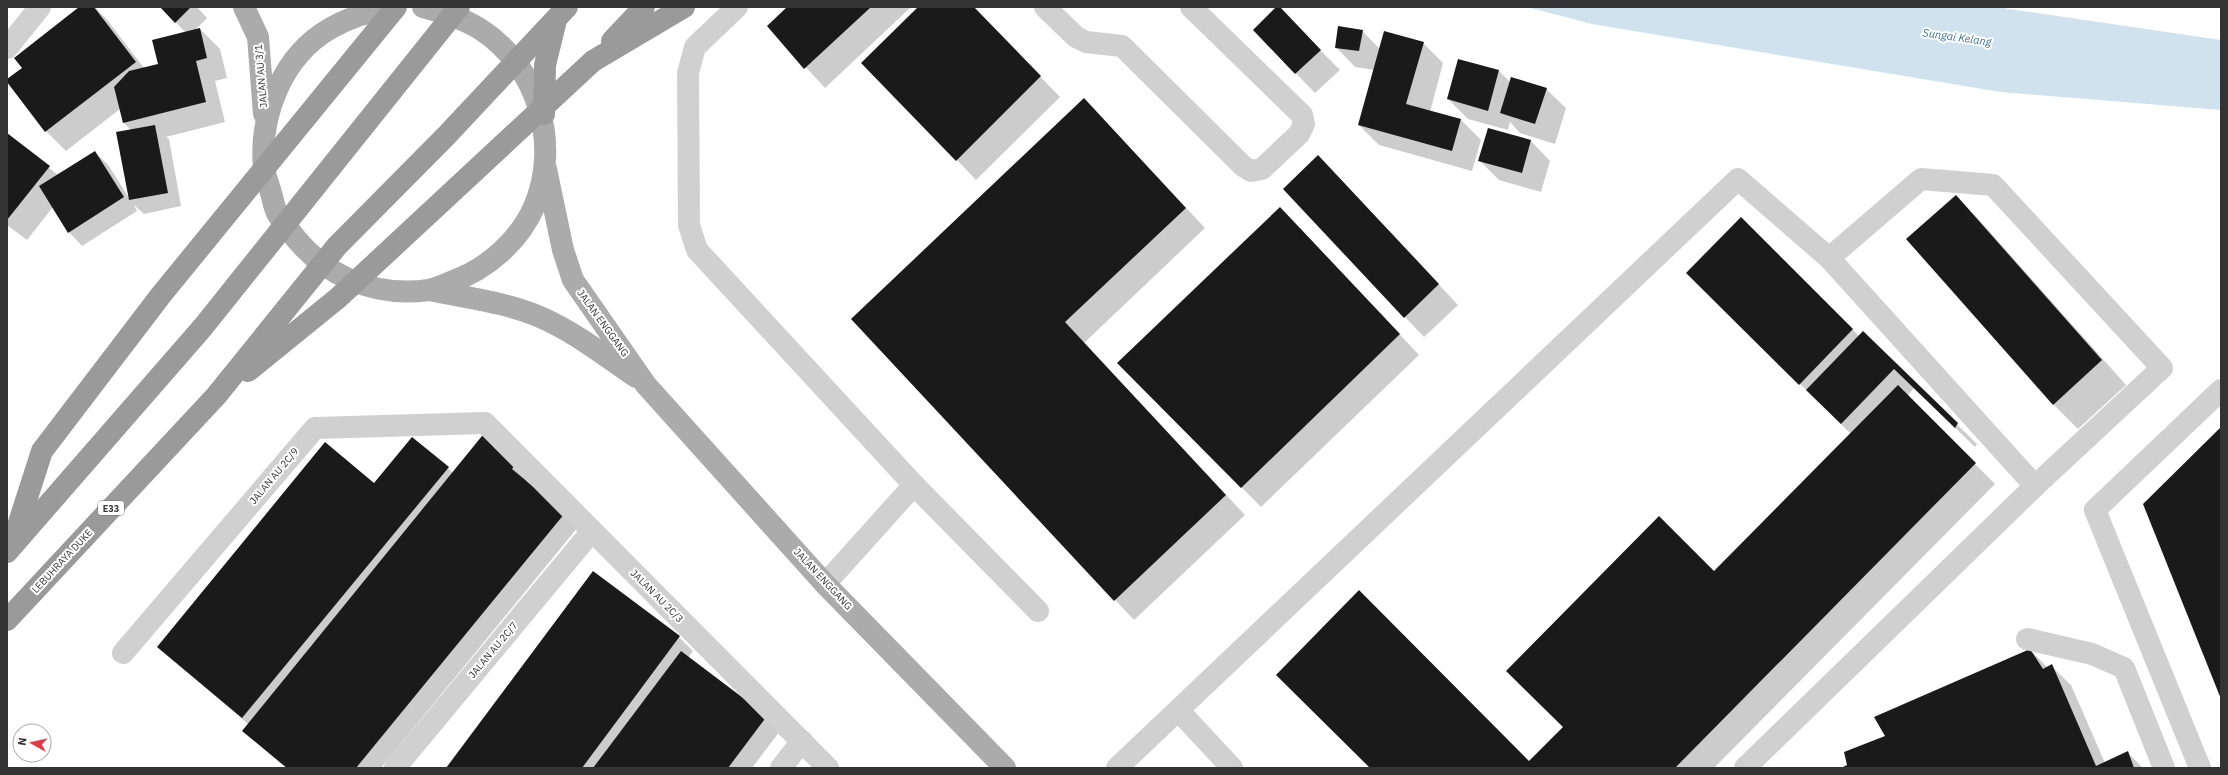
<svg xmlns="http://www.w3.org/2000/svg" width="2228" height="775" viewBox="0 0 2228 775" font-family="'IBM Plex Sans',sans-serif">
  <rect width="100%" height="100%" fill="#fff"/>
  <polygon fill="#cfe2ee" points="1527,7 1996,7 2221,40 2221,110 2001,92 1592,24"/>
  <g fill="#0003">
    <polygon points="81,7 95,7 108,21 144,68 160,65 186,33 161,7 197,7 207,18 195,30 200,29 220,49 227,78 215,81 225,122 166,137 169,139 181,206 144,214 134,205 137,211 82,246 69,232 53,207 27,240 7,225 7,134 58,175 95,152 109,166 129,198 131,130 124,123 120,109 66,151 46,131 7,80 23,68"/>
    <polygon points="788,7 911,7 825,88 768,26"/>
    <polygon points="919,7 973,7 1060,97 976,180 957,160"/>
    <polygon points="1277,7 1340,70 1315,93 1254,30"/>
    <polygon points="1362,31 1380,49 1423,43 1443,63 1430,112 1461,120 1481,140 1472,171 1379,145 1359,125 1374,70 1355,67 1336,47"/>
    <polygon points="1499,71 1510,82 1546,89 1566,108 1555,144 1520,133 1510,122 1508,130 1468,119 1448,99"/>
    <polygon points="1084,99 1205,228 1084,343 1245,515 1134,620 852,319"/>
    <polygon points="1531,141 1550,161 1541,192 1499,180 1479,160"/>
    <polygon points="1338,177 1458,305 1424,337 1284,189"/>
    <polygon points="1956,196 1980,221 2126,385 2078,429 2053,404"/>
    <polygon points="1741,218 1859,336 1863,332 1977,444 1975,447 1914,388 1907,396 1995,484 1714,768 1371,768 1529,762 1851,434 1687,273"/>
    <polygon points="1300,228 1419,355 1261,507 1118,363"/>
    <polygon points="486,433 532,474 526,482 578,527 381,768 286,768 243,731 248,724 158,647 374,484 448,468 453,473"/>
    <polygon points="593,572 679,637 693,651 688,658 780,731 752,768 447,768"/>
    <polygon points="2030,650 2048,668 2051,666 2071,685 2105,763 2128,753 2143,768 1843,768 1886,737"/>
  </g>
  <g fill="#1a1a1a">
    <polygon points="79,7 94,7 136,62 45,132 7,82 7,79 22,68 14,58"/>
    <polygon points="160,7 191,7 175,23"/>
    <polygon points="787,7 871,7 804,69 767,26"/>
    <polygon points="918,7 974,7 1041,76 956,161 861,63"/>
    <polygon points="1276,7 1280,7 1321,50 1295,74 1253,30"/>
    <polygon points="1338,26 1363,30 1359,51 1335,48"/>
    <polygon points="200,28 207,58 196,61 206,102 123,123 114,87 129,71 158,64 152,40"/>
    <polygon points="1384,31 1424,42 1406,104 1461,119 1452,151 1358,125"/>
    <polygon points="1458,59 1499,70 1488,111 1447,99"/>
    <polygon points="1511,77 1547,88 1535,124 1500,113"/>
    <polygon points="1084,98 1186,208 1065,322 1226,495 1114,601 851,319"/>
    <polygon points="155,125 168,193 129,200 116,132"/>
    <polygon points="1488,128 1531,140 1522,173 1478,161"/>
    <polygon points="7,133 50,166 7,220"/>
    <polygon points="95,151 124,197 68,233 39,186"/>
    <polygon points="1318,155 1439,284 1404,318 1283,189"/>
    <polygon points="1956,195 2102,360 2053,405 1906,239"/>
    <polygon points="1280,207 1400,334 1241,488 1117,363"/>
    <polygon points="1741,217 1853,329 1799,385 1686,273"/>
    <polygon points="1863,331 1958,423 1955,428 1894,369 1841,424 1806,390"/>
    <polygon points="1898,385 1976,463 1675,768 1370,768 1276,675 1359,590 1529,761 1563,727 1506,671 1659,516 1714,571"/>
    <polygon points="2221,427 2221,699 2143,504"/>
    <polygon points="486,431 519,459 512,469 565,513 356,768 287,768 242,731"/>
    <polygon points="412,437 449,467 242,718 157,647 325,442 374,483"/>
    <polygon points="593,571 680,636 660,663 582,768 446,768"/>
    <polygon points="2030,649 2043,669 2052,664 2096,766 2128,751 2134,768 1841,768 1847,765 1844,752 1885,736 1874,717"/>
    <polygon points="681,651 767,716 728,768 593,768"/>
  </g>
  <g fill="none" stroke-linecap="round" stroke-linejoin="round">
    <g stroke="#d0d0d0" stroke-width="22">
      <polyline points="737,7 695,47 688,73 689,225 697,250 914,485 1038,611"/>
      <polyline points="1045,7 1076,37 1086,42 1122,46 1243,166 1251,171 1262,169 1299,134 1304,124 1302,115 1191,7"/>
      <polyline points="7,48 40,7"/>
      <polyline points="825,584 914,485"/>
      <polyline points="2027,639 2092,654 2124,668 2164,768"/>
      <polyline points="123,653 315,428 485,423 828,768"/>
      <polyline points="1179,711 1232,768"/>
      <polyline points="395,768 592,531"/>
      <polyline points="781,768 802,741"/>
      <polyline points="1117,768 1738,179 1829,258 2035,486"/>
      <polyline points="1745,768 2035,486 2162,368 1993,185 1921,179 1829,258"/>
      <polyline points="2200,768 2095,510 2221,390"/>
    </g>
    <g stroke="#ababab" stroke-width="22">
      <polyline points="244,7 258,37 264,114"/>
      <path d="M 392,7 C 371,11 350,17 331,28 C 283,55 259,115 264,168 C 265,176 269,185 271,193 C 273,199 274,207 277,213 C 281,220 286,225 290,231 C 322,275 374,298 429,290 C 437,288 446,284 453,281 C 487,269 519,241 534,207 C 561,144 538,66 480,29 C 463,18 442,12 423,7"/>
      <polyline points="546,169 563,250 573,280 646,385 825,584 1005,768"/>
      <path d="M 430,290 C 466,298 506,302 540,317 C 575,332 605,356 636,377"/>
    </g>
    <g stroke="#9a9a9a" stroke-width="22">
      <polyline points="612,41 644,7"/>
      <polyline points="544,114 545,65 556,20"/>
      <polyline points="248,371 338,298 593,61 684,7"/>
      <polyline points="14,538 42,451 161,295 396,7"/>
      <polyline points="7,552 203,327 459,7"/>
      <polyline points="7,620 216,396 337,246 446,136 567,7"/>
    </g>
  </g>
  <g text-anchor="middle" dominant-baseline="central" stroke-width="4" stroke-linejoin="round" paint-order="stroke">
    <rect fill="#fff" stroke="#707070" stroke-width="1" x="98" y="501" width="26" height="14" rx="3"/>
    <g font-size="9" font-weight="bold" fill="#333">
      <text x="111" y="508">E33</text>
    </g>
    <g font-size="10" fill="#333" stroke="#fff">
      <text transform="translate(261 76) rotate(-95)">JALAN AU 3/1</text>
      <text transform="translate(603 323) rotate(54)">JALAN ENGGANG</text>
      <text transform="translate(274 476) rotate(-50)">JALAN AU 2C/9</text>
      <text transform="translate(62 561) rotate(-47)">LEBUHRAYA DUKE</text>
      <text transform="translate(823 579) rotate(47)">JALAN ENGGANG</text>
      <text transform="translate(657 596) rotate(45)">JALAN AU 2C/3</text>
      <text transform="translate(493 650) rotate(-50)">JALAN AU 2C/7</text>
    </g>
    <g font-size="11" font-style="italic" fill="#3f7597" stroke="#fff">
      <text transform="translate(1957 37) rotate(8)">Sungai Kelang</text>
    </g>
  </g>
  <rect width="2228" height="775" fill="none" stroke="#333333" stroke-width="16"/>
  <g transform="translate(32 743) rotate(278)"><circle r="19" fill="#ffffff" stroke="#adadad"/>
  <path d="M0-3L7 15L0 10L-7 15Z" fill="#e63946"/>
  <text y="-6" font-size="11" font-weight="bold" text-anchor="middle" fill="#333333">N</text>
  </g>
</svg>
